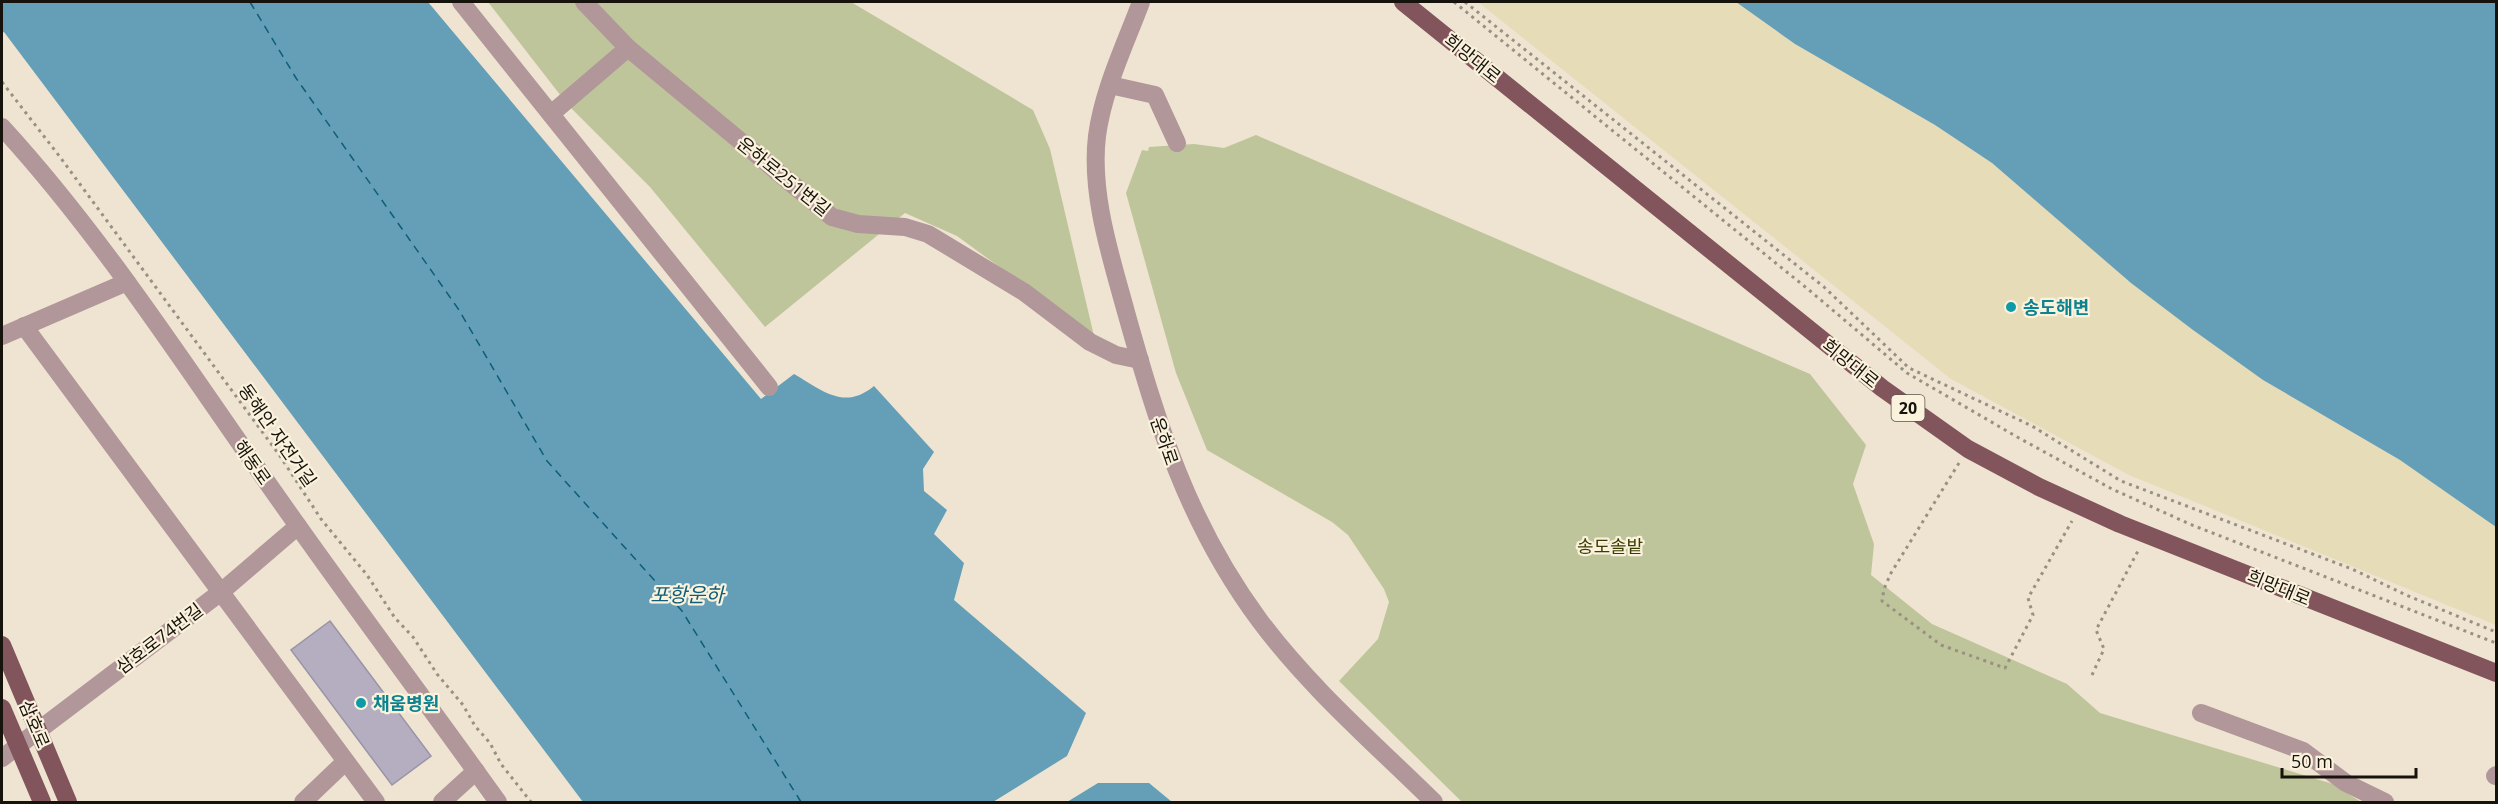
<svg xmlns="http://www.w3.org/2000/svg" width="2498" height="804" viewBox="0 0 2498 804" font-family="'Open Sans','Noto Sans KR',sans-serif">
  <rect width="100%" height="100%" fill="#eee4d1"/>
  <g fill="#bfc59b">
    <polygon points="488,2 851,2 1033,110 1050,149 1094,336 957,236 905,213 765,327 650,187 568,105"/>
    <polygon points="1256,135 1810,374 1866,445 1853,484 1874,544 1871,575 1932,624 2067,684 2100,713 2333,784 2361,802 1462,802 1339,681 1378,639 1389,602 1384,589 1348,535 1332,522 1207,450 1176,373 1126,193 1142,150 1148,151 1149,147 1194,144 1224,148"/>
  </g>
  <polygon fill="#e6dcb7" points="1478,2 1736,2 1795,44 1935,125 1992,163 2131,283 2193,330 2263,380 2400,460 2496,527 2496,625 2129,475 1951,379"/>
  <g fill="#649fb7">
    <path d="M 2,2 L 428,2 L 761,399 L 794,374 C 822,390 844,411 874,386 L 934,452 L 923,469 L 924,491 L 947,510 L 934,534 L 964,563 L 954,600 L 1086,713 L 1067,756 L 993,802 L 583,802 L 4,32 L 2,33 Z"/>
    <polygon points="1736,2 2496,2 2496,527 2400,460 2263,380 2193,330 2131,283 1992,163 1935,125 1795,44"/>
    <polygon points="1098,783 1149,783 1172,802 1067,802"/>
  </g>
  <g fill="none" stroke-linecap="round" stroke-linejoin="round">
    <polyline stroke="#0e5e77" stroke-width="1.5" stroke-dasharray="8 6" stroke-linecap="butt" points="250,2 296,78 459,310 547,461 682,611 801,802"/>
  </g>
  <polygon fill="#b5aec1" stroke="#9a94a6" stroke-width="1.5" points="330,621 431,756 392,785 291,650"/>
  <g fill="none" stroke-linecap="round" stroke-linejoin="round">
    <g stroke="#989082" stroke-width="3" stroke-dasharray="3 4.5" stroke-linecap="butt">
      <polyline points="1454,2 1809,290 1907,373 2019,438 2112,489 2192,525 2496,643"/>
      <polyline points="1465,2 1824,287 1909,368 2032,426 2121,481 2352,569 2406,595 2496,632"/>
      <polyline points="2,82 60,157 280,456 321,519 367,575 395,618 413,637 437,674 463,705 475,726 490,743 501,764 531,802"/>
      <polyline points="1959,463 1891,573 1884,589 1882,601 1941,645 2005,668 2033,615 2028,598 2072,521"/>
      <polyline points="2092,675 2104,649 2096,630 2139,549"/>
    </g>
    <g stroke="#b1969a" stroke-width="18">
      <polyline points="461,2 769,387"/>
      <polyline points="584,2 628,48 832,217 858,224 905,227 928,234 1024,292 1090,342 1116,355 1140,360"/>
      <path d="M 1141,2 C 1125,45 1103,90 1097,136 C 1090,194 1111,257 1126,312 C 1158,426 1188,524 1260,621 C 1310,688 1375,744 1434,802"/>
      <polyline points="1110,85 1155,95 1177,143"/>
      <polyline points="551,114 628,48"/>
      <path d="M 2,127 C 100,234 179,357 262,475 C 339,586 420,693 498,802"/>
      <polyline points="24,326 376,802"/>
      <polyline points="2,336 127,282"/>
      <polyline points="2201,713 2303,751 2346,783 2385,802"/>
      <polyline points="2,758 221,592 298,526"/>
      <polyline points="2495,776 2496,775"/>
      <polyline points="303,802 345,762"/>
      <polyline points="442,802 476,771"/>
    </g>
    <g stroke="#82555c" stroke-width="18">
      <polyline points="1403,2 1882,388 1968,449 2039,487 2120,524 2496,673"/>
      <polyline points="2,645 68,802"/>
      <polyline points="2,708 42,802"/>
    </g>
  </g>
  <g fill="#0f9aa8" stroke="#fbf2de" stroke-width="2">
    <circle cx="2011" cy="307" r="6"/>
    <circle cx="361" cy="703" r="6"/>
  </g>
  <g text-anchor="middle" dominant-baseline="central" stroke-width="4.5" stroke-linejoin="round" paint-order="stroke">
    <rect fill="#fbf2de" stroke="#5b564b" stroke-width="1.5" x="1891.5" y="395" width="33" height="26" rx="4.5"/>
    <g font-size="16" font-weight="bold" fill="#16130c">
      <text x="1908" y="408">20</text>
    </g>
    <g font-size="18" fill="#16130c" stroke="#fbf2de">
      <text transform="translate(1473 58) rotate(39)">희망대로</text>
      <text transform="translate(784 176) rotate(39)">운하로251번길</text>
      <text transform="translate(1851 363) rotate(39)">희망대로</text>
      <text transform="translate(278 435) rotate(55)">동해안 자전거길</text>
      <text transform="translate(1165 441) rotate(71)">운하로</text>
      <text transform="translate(253 462) rotate(55)">해동로</text>
      <text transform="translate(2279 587) rotate(22)">희망대로</text>
      <text transform="translate(159 638) rotate(-37)">삼호로74번길</text>
      <text transform="translate(35 724) rotate(67)">삼호로</text>
    </g>
    <g font-size="18" font-weight="bold" fill="#0d838f" stroke="#fbf2de" text-anchor="start">
      <text x="2023" y="307">송도해변</text>
      <text x="373" y="703">채움병원</text>
    </g>
    <g font-size="18" fill="#3a3e00" stroke="#fbf2de">
      <text x="1610" y="546">송도솔밭</text>
    </g>
    <g font-size="20" font-style="italic" fill="#0e5e77" stroke="#fbf2de">
      <text x="687" y="594">포항운하</text>
    </g>
  </g>
  <rect width="2498" height="804" fill="none" stroke="#16130c" stroke-width="6"/>
  <path d="M2282 768v9h134v-9" fill="none" stroke="#16130c" stroke-width="3"/>
  <text x="2291" y="768" font-size="18" fill="#16130c" stroke="#fbf2de" stroke-width="4.5" paint-order="stroke">50 m</text>
</svg>
